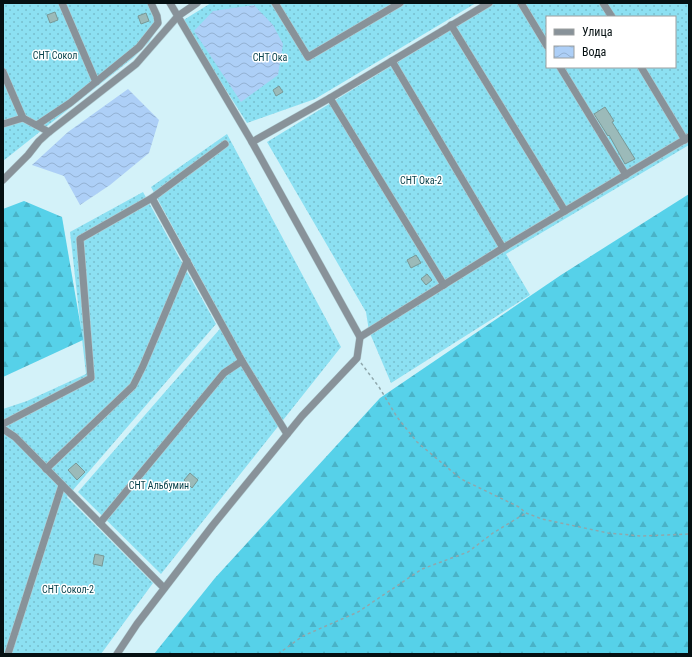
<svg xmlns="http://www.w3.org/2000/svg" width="692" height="657" viewBox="0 0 692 657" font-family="'Roboto Condensed',sans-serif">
  <defs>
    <pattern id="grass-dots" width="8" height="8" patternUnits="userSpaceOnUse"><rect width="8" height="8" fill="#8ce0f2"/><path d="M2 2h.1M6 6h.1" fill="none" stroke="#77bfce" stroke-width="1.8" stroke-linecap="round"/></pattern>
    <pattern id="forest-firs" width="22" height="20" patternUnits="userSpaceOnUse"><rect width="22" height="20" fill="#56d1e9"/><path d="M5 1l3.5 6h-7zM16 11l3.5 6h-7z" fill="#49b2c7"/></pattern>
    <pattern id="water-waves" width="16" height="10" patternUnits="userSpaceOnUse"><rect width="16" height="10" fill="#adcff7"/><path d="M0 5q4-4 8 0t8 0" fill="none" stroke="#93b1d3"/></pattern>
  </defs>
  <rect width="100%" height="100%" fill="#d3f2f9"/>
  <g fill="url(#grass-dots)" fill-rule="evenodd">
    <polygon points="3,3 152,3 161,23 149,42 133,58 3,161"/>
    <polygon points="211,3 476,3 315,99 247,123 182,21"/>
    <path d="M 494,3 L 689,3 L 689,145 L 506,254 L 530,295 L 391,383 L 369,331 L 366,312 L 267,142 ZM 547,17 L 675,17 L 675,67 L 547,67 Z"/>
    <polygon points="227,134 341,347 161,574 78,492 225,323 151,187"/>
    <polygon points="143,192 216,324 67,497 153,583 101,654 3,654 3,409 27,401 86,374 70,232"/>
  </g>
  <g fill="url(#forest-firs)">
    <polygon points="689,194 689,654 154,654 215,578 380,398 561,275"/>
    <polygon points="24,201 62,217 83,340 3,377 3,209"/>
  </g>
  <g fill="url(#water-waves)">
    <polygon points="254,5 273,25 283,44 278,75 241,102 194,31 213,11"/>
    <polygon points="128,89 159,120 149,153 110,185 80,205 64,176 32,165 68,132"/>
  </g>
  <g fill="#9bbab9" stroke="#799896">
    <polygon points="55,12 58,20 50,23 47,15"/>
    <polygon points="146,13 149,21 141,24 138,16"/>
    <polygon points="279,86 283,92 276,96 273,90"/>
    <polygon points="605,107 614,121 612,122 635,159 625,164 609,135 608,136 594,114"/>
    <polygon points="416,255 421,263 411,268 407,260"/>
    <polygon points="427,274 432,280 426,285 421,279"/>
    <polygon points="76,463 85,472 77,480 68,470"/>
    <polygon points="190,473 198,480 192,488 184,480"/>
    <polygon points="95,554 104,556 102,566 93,564"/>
  </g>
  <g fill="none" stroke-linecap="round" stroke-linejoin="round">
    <defs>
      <g id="minor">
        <polyline points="62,3 96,82"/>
        <polyline points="275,3 308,57 400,3"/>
        <polyline points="521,3 547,46"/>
        <polyline points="603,3 612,17"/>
        <polyline points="451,25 565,211"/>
        <polyline points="392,61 503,248"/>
        <polyline points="560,67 626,175"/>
        <polyline points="641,67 685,140"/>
        <polyline points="3,72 23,118 49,132 136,64 178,16 197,3"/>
        <polyline points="330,98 444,285"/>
        <polyline points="3,124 23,118"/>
        <polyline points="37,125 70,103 139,47 158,23 157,16 151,3"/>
        <polyline points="252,142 330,98 489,3"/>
        <polyline points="3,180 28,155 39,141 49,132"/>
        <polyline points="152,198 242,361 287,434"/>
        <polyline points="360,337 503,248 689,137"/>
        <polyline points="3,424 91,378 80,239 152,198 225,144"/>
        <polyline points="3,429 15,437 164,588"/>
        <polyline points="46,469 133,386 143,366 187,261"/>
        <polyline points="100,523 224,373 242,361"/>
        <polyline points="8,654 62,485"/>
        <polyline points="117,654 137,624 213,525 302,416 357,358 360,337 252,142 170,3"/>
      </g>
    </defs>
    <use href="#minor" stroke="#b2ced4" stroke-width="8"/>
    <g stroke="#8fa7ac" stroke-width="1.5" stroke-dasharray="3 3" stroke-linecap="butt">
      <polyline points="361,363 379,387 397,417 417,442 461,479 519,507 526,513 542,519 608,533 641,536 689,534"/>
      <polyline points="278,654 303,636 358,612 422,569 468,552 493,533 526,513"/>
    </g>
    <use href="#minor" stroke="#889299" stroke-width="7"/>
  </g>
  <g text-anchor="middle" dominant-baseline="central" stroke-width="3" stroke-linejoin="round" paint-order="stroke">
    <g font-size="10" fill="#043f49" stroke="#fff">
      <text x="55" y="55">СНТ Сокол</text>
      <text x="270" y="57">СНТ Ока</text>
      <text x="421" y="180">СНТ Ока-2</text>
      <text x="159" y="485">СНТ Альбумин</text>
      <text x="68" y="589">СНТ Сокол-2</text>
    </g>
  </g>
  <rect width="692" height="657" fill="none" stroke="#051012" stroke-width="8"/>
  <rect x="546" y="16" width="130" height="52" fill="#ffffff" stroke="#9b9fa0"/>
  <rect x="554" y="29" width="20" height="6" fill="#889299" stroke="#9b9fa0"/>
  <text x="582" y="36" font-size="12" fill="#051012">Улица</text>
  <rect x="554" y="46" width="20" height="12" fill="url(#water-waves)" stroke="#9b9fa0"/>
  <text x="582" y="56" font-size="12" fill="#051012">Вода</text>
</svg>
